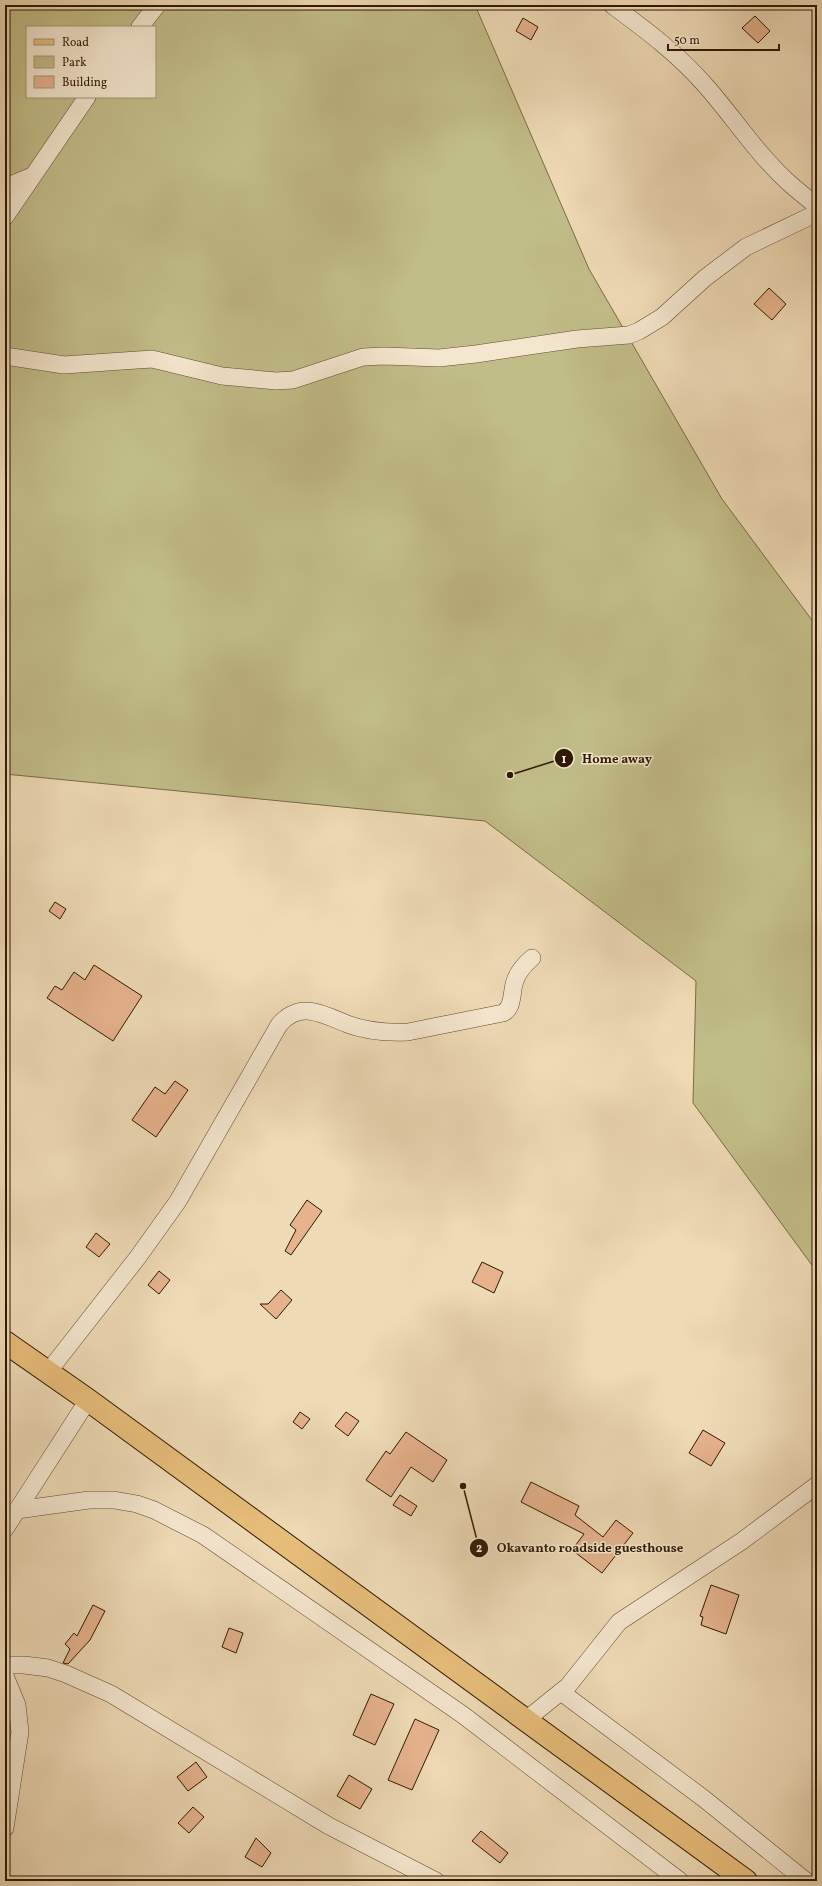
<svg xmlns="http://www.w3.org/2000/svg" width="822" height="1886" viewBox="0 0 822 1886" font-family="Vollkorn,serif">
  <rect width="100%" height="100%" fill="#eedab5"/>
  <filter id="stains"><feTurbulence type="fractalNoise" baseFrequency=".005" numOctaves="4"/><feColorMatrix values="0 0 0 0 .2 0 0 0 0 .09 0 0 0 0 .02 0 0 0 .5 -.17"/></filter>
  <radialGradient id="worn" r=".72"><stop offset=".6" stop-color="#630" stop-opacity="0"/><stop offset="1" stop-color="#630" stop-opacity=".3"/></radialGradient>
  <path fill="#c1bd88" stroke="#786b44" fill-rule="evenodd" d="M 5,5 L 475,5 L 589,269 L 722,499 L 817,627 L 817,1272 L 693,1103 L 696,981 L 485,821 L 5,774 ZM 27,27 L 155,27 L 155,97 L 27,97 Z"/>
  <g fill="#e6b38d" stroke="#2f1900">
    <polygon points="755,16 770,31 758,43 742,28"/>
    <polygon points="523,18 538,27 531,40 516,31"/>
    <polygon points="769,288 786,304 772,320 754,304"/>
    <polygon points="55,902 66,909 60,919 49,911"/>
    <polygon points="94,965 142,996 113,1041 47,998 55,986 62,990 74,972 85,980"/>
    <polygon points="175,1081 188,1090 156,1137 132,1120 155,1087 165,1094"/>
    <polygon points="307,1200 322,1211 291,1255 285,1251 296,1230 290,1225"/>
    <polygon points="96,1233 110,1244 99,1257 86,1247"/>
    <polygon points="482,1262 503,1272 494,1293 472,1282"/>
    <polygon points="159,1271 170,1280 159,1294 148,1285"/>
    <polygon points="281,1290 292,1300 276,1319 260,1304 268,1304"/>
    <polygon points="300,1412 310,1419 302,1429 293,1422"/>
    <polygon points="346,1412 359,1421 348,1436 335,1426"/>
    <polygon points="703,1430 725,1443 711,1466 689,1453"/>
    <polygon points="406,1432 447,1460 433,1482 411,1467 391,1497 366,1480 386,1451 390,1454"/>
    <polygon points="531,1482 579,1506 575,1515 603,1537 616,1520 633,1533 602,1573 572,1550 584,1534 521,1502"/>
    <polygon points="400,1495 417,1506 411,1516 393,1505"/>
    <polygon points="711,1585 739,1595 726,1634 701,1625 703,1617 700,1616"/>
    <polygon points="93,1605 105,1611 90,1640 68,1664 63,1663 70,1649 65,1644 74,1633 77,1636"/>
    <polygon points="229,1628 243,1633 236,1653 222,1647"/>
    <polygon points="371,1694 394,1704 375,1745 353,1735"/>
    <polygon points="415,1719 439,1730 412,1790 388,1780"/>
    <polygon points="196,1762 207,1777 188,1791 177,1777"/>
    <polygon points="349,1775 372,1789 360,1809 337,1796"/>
    <polygon points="193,1807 204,1817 189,1833 178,1823"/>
    <polygon points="481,1831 508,1853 500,1863 472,1841"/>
    <polygon points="256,1838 271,1853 262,1867 245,1857"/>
  </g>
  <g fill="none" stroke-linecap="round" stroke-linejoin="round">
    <defs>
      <g id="minor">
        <path d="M 612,5 C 647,31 677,53 706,86 C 734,118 757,154 789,183 C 798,191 808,199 817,206"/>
        <polyline points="140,27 157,5"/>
        <polyline points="5,187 32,176"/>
        <polyline points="5,217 87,97"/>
        <polyline points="5,356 64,365 152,359 222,376 276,381 293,380 363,357 384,356 439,358 476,354 577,339 629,335 639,331 662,317 705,278 746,247 817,213"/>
        <path d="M 48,1372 L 138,1257 L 178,1201 L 279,1025 C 286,1016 297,1010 308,1011 C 321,1012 335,1019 347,1024 C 366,1031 387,1033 408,1032 L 503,1013 C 514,1008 511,991 515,981 C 518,971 525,964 532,958"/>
        <polyline points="17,1510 89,1500 114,1500 137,1504 154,1510 203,1535 463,1715 680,1881"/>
        <polyline points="5,1529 88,1400"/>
        <polyline points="5,1665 24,1665 48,1668 66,1674 111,1694 329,1826 436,1881"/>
        <polyline points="5,1676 17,1705 20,1732 5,1828"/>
        <polyline points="561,1692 703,1798 806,1881"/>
        <polyline points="527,1719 568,1686 619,1622 742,1541 817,1485"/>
      </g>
      <polyline id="major" points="5,1342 88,1400 746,1881"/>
    </defs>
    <use href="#minor" stroke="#5f492d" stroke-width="18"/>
    <use href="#major" stroke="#2f1900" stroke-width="24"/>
    <use href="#minor" stroke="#f4e7cf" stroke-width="17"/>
    <use href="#major" stroke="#e7bd7a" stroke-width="22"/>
  </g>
  <path fill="none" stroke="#2f1900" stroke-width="1.5" d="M510 775L564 758M463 1486L479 1548"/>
  <g fill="#2f1900" stroke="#f4e7cf" stroke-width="1.5">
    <circle cx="510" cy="775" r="4"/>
    <circle cx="463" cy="1486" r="4"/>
    <circle cx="564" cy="758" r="10"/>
    <circle cx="479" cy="1548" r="10"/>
  </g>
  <g font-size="12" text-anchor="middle" font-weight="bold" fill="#fff">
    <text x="564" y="763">1</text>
    <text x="479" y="1552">2</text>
  </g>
  <g font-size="13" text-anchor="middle" font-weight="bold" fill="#2f1900" stroke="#f4e7cf" stroke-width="3" stroke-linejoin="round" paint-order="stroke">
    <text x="617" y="763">Home away</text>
    <text x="590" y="1552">Okavanto roadside guesthouse</text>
  </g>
  <rect width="822" height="1886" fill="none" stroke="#eedab5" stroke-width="20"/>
  <rect x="6" y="6" width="810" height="1874" fill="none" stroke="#2f1900" stroke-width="2"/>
  <rect x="10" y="10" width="802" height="1866" fill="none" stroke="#2f1900"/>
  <rect x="26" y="26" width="130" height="72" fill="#f4e7cf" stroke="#a5957c"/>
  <rect x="34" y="39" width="20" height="6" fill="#e7bd7a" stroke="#a5957c"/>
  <text x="62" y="46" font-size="12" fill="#2f1900">Road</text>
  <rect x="34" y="56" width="20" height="12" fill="#c1bd88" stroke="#a5957c"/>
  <text x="62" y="66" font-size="12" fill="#2f1900">Park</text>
  <rect x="34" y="76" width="20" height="12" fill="#e6b38d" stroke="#a5957c"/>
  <text x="62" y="86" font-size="12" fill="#2f1900">Building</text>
  <path d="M668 44v6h111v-6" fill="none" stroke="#2f1900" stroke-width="2"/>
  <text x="674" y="44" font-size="12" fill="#2f1900" stroke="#f4e7cf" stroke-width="3" paint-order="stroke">50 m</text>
  <rect width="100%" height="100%" filter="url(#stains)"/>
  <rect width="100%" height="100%" fill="url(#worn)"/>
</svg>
